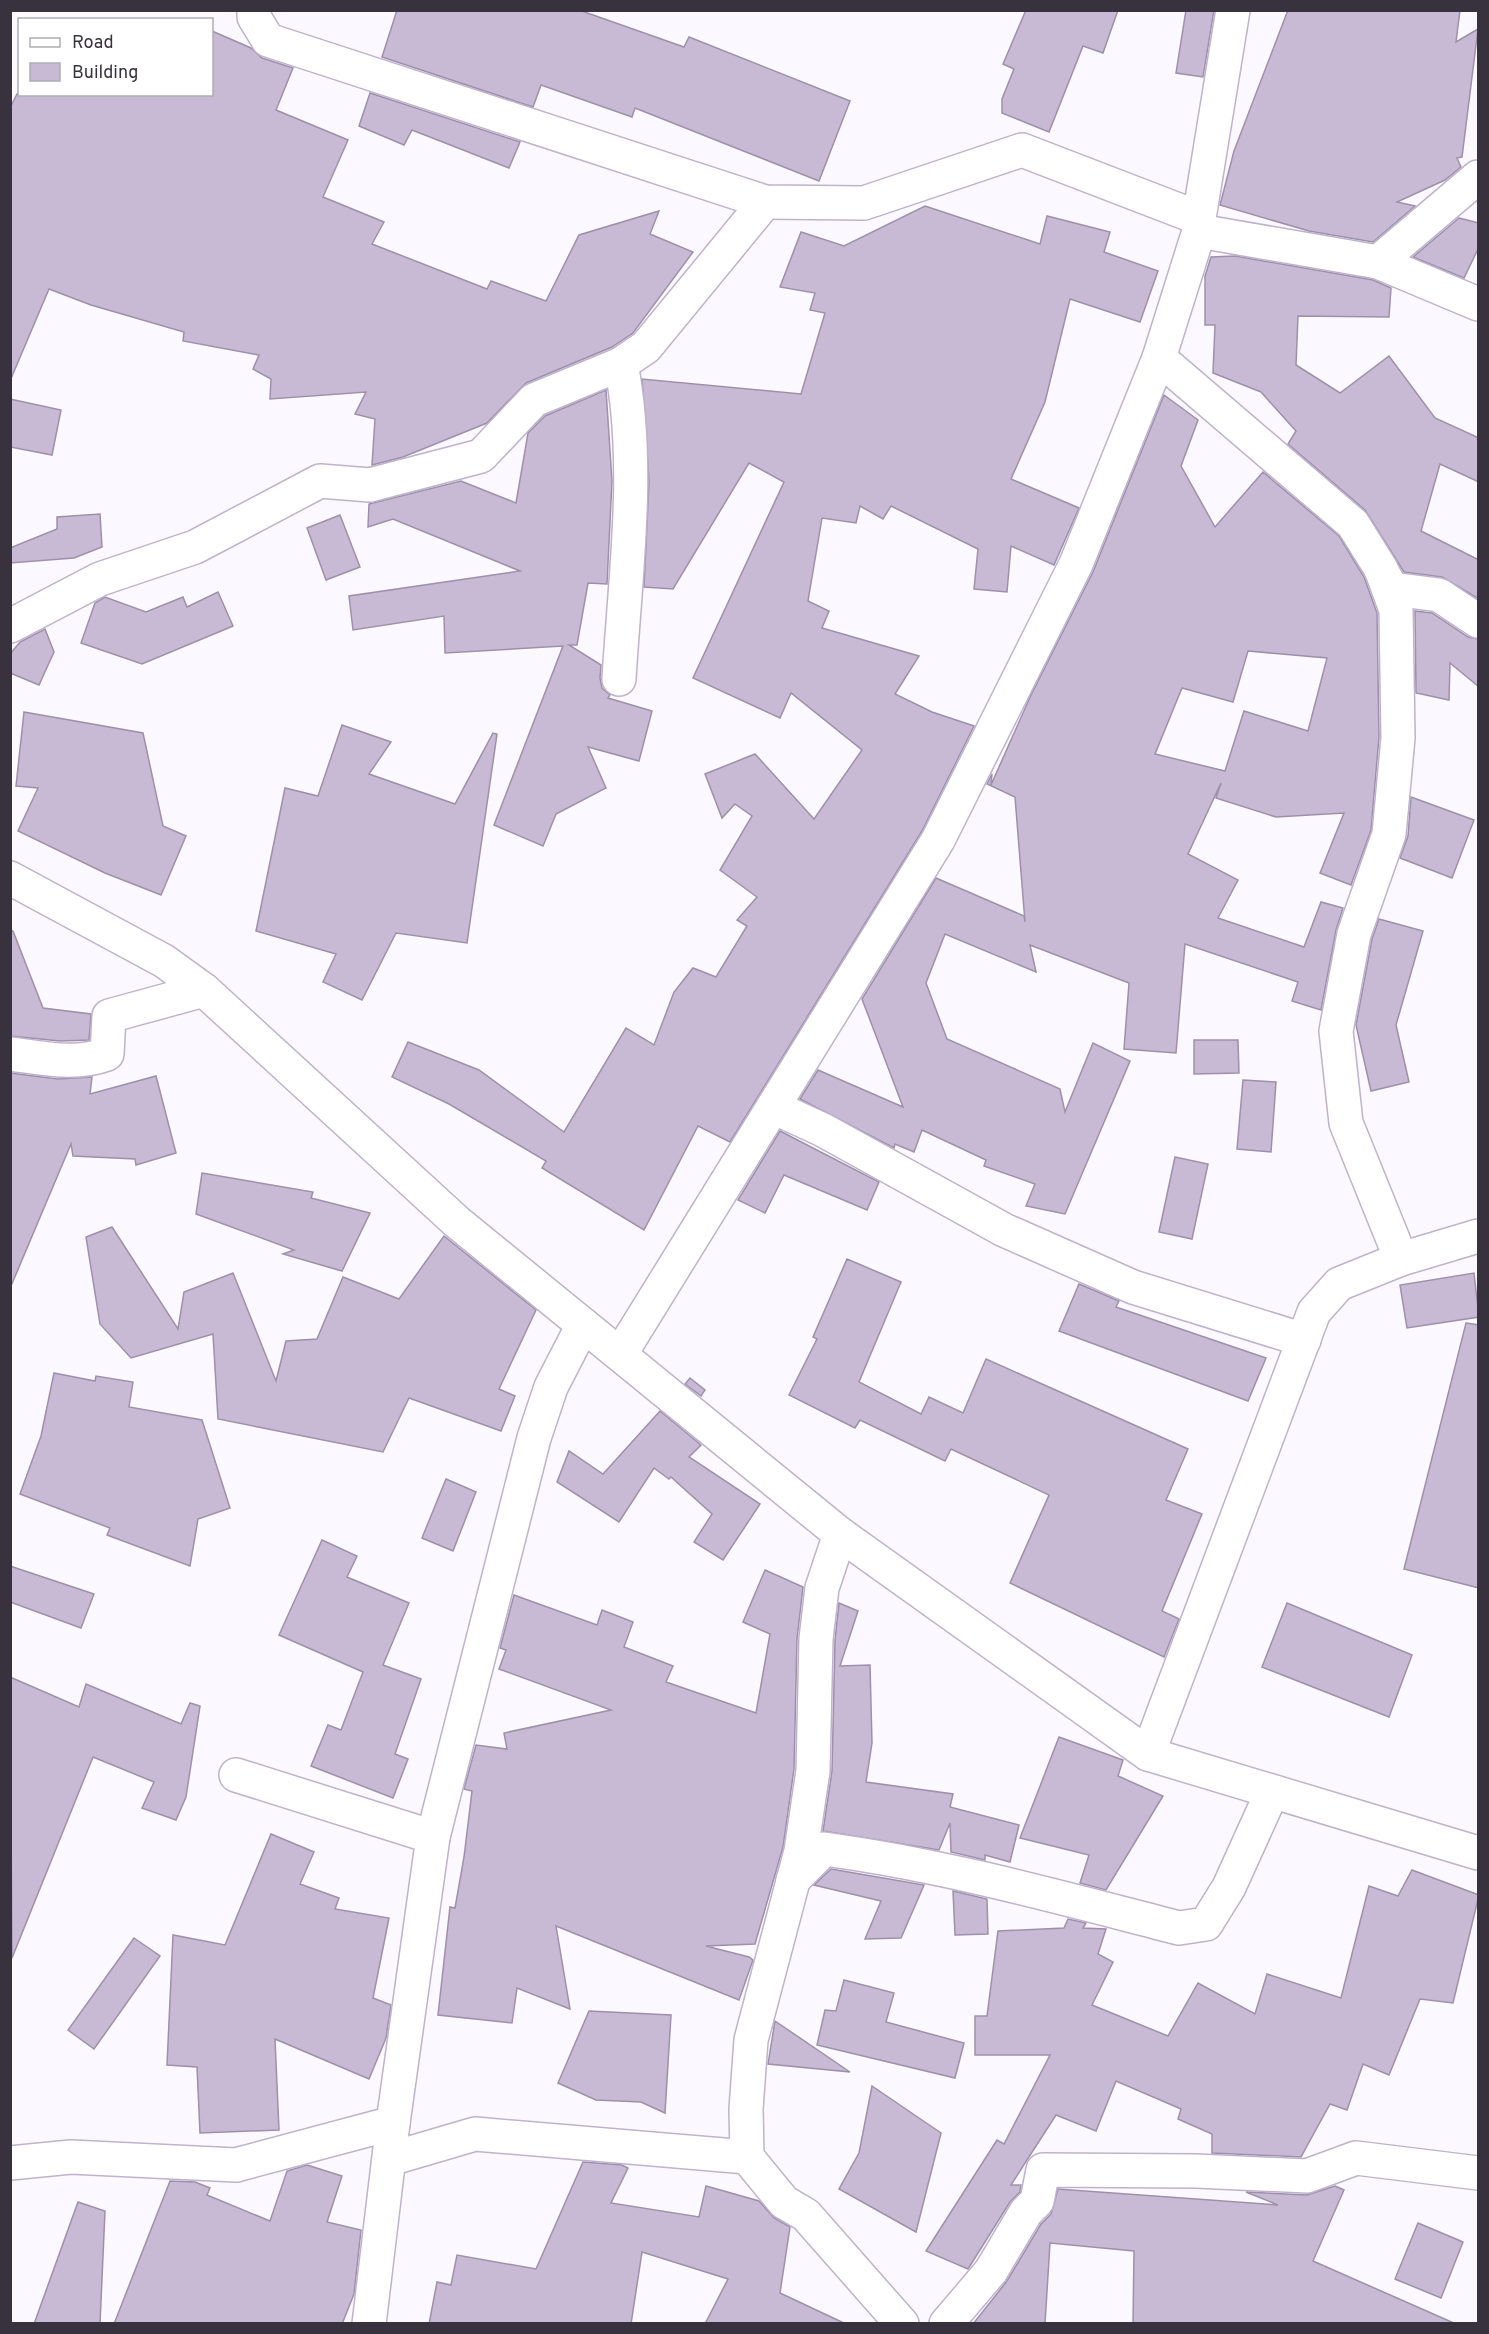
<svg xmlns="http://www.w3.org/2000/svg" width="1489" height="2334" viewBox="0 0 1489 2334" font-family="Overpass,sans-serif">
  <rect width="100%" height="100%" fill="#fbf9ff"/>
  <g fill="#c8b9d5" stroke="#9e90aa" stroke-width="1.5" fill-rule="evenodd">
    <polygon points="397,10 579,10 684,47 689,37 850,101 819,181 635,108 632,117 541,85 533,107 382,57"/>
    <polygon points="1026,10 1118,10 1103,53 1083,46 1049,132 1002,113 1002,99 1014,69 1003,64"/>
    <polygon points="1186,10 1214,10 1203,77 1176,73"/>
    <polygon points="1288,10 1460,10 1456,42 1478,29 1462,157 1457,158 1461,167 1445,180 1397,202 1415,206 1373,242 1309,231 1220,205 1234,151"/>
    <polygon points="212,31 251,48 262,58 293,68 276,110 348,140 323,197 384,222 372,244 487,289 491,281 546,301 579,235 659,211 650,234 693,252 633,333 612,347 526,383 487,423 403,457 372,465 375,419 355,414 366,392 270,399 271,379 253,369 259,355 183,341 184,332 91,305 49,289 10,381 10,108 17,94 212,94"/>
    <polygon points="370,93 520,142 509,168 412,130 404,145 359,126"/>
    <polygon points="925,206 1040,244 1047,216 1110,232 1104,252 1158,271 1140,322 1070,299 1045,402 1011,479 1079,508 1054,565 1011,546 1007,592 974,589 978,549 891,506 883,519 860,506 856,523 822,518 808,601 829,611 822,628 919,656 895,694 932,712 974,726 922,831 730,1142 698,1126 644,1230 542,1168 546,1161 449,1104 392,1077 408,1042 479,1070 564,1132 626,1028 654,1045 674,992 693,968 716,977 747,926 737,920 757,897 720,870 752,816 735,804 722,818 705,774 755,754 814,819 862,750 791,693 780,718 693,678 784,482 749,463 673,589 644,587 649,481 642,379 801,394 825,313 810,310 815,293 780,287 801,232 844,246"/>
    <polygon points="1459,218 1479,223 1479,247 1464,278 1413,257"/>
    <polygon points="1235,256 1373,280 1391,288 1389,317 1298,316 1296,365 1340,393 1389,356 1435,418 1479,438 1479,482 1440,464 1421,531 1479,560 1479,599 1442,577 1404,572 1365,510 1288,444 1296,431 1261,392 1213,373 1215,325 1205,325 1205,276 1211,257"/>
    <polygon points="606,390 612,481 607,584 588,583 577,645 569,645 601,665 600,678 602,688 610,695 608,698 652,711 639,761 588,747 606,788 556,814 543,846 494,825 563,646 445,653 444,616 353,630 349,596 520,571 393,519 368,527 369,504 461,481 516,503 528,433 545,416"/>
    <path d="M 1164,395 L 1198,420 L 1181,466 L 1215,527 L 1263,472 L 1339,536 L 1364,577 L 1377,613 L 1379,737 L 1371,830 L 1351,885 L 1320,873 L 1344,813 L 1276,817 L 1216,798 L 1221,783 L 1188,854 L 1238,880 L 1218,918 L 1304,947 L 1321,902 L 1343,908 L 1336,930 L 1321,1010 L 1292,1001 L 1298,982 L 1185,944 L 1176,1053 L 1124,1049 L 1129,983 L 1030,945 L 1036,972 L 945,934 L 926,983 L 947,1039 L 1060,1089 L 1065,1112 L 1093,1043 L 1130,1061 L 1065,1214 L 1026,1206 L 1035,1184 L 984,1166 L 986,1160 L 922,1130 L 914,1152 L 895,1144 L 894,1148 L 800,1099 L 818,1070 L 903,1107 L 862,999 L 936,878 L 1024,916 L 1025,922 L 1015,797 L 987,784 L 992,774 L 991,785 L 1031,695 L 1093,572 ZM 1248,651 L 1327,658 L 1308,731 L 1244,711 L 1225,771 L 1155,754 L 1182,688 L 1233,702 Z"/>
    <polygon points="10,399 61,410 52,455 10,447"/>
    <polygon points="100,514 102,547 74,558 10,563 10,548 57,529 57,517"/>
    <polygon points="340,515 360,567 326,580 307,528"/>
    <polygon points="218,592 233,626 142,664 81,643 95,603 105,597 146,612 183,597 187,607"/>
    <polygon points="1415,611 1432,613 1468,637 1479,639 1479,687 1450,663 1449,700 1416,693"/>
    <polygon points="45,629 54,652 39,685 10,673 10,654 20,642"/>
    <polygon points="24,712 143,733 163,826 186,836 161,895 105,873 18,831 38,788 16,786"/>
    <polygon points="342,725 391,742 369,774 455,804 493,733 497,734 467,943 396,933 362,1000 323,982 336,954 256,931 285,788 318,796"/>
    <polygon points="1411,797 1474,820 1452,878 1400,858 1408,836"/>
    <polygon points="1379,919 1423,931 1396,1025 1409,1082 1371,1091 1356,1025 1372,939"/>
    <polygon points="10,931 13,931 43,1008 91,1014 89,1040 60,1041 10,1036"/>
    <polygon points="1194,1040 1238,1040 1239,1073 1194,1074"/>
    <polygon points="10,1073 58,1079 92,1077 90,1094 156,1076 176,1153 136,1165 135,1159 73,1156 71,1144 11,1286"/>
    <polygon points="1243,1080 1276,1082 1271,1152 1237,1149"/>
    <polygon points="780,1131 879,1182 867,1210 784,1175 765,1213 738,1200"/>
    <polygon points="1175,1157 1208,1164 1192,1239 1159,1232"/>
    <polygon points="202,1173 313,1192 311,1198 370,1213 342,1271 283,1254 294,1250 196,1214"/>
    <polygon points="112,1227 178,1329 184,1292 233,1273 276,1381 286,1341 317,1339 343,1277 399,1299 444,1236 536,1310 499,1389 515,1396 501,1431 409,1398 383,1452 218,1419 213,1334 131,1358 100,1324 86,1237"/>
    <polygon points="847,1259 901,1282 859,1382 921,1414 929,1397 963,1413 986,1359 1188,1449 1166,1500 1202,1514 1162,1611 1179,1619 1164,1657 1010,1583 1049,1495 951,1449 945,1461 860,1420 855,1428 789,1395 817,1339 813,1337"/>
    <polygon points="1474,1273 1479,1317 1407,1328 1400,1285"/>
    <polygon points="1079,1284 1119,1301 1116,1307 1266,1358 1248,1401 1059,1331"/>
    <polygon points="1466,1323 1479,1325 1479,1588 1404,1569"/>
    <polygon points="54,1373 95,1381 96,1376 133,1382 129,1407 202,1420 230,1508 198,1519 190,1566 107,1535 110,1528 20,1494 41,1436"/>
    <polygon points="690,1378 705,1390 701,1396 685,1384"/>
    <polygon points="660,1411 701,1445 689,1457 760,1504 723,1560 694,1542 712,1514 671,1477 669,1479 654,1468 619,1522 557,1482 569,1451 603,1474"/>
    <polygon points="446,1479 476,1492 453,1551 422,1538"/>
    <polygon points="322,1540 357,1556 347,1577 409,1603 383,1665 421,1679 395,1754 408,1759 393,1798 311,1766 328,1725 341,1730 363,1672 279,1635"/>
    <polygon points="10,1566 94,1594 81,1628 10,1602"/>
    <polygon points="765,1570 803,1587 797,1639 794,1769 783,1847 755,1944 706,1946 749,1957 753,1960 739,2000 556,1926 570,2009 517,1988 512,2023 438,2015 450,1907 455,1908 464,1857 472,1791 464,1789 476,1745 507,1749 504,1733 611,1710 499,1669 506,1650 500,1648 514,1595 597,1625 602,1610 633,1622 624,1647 673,1666 666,1682 756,1713 770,1634 743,1622"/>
    <polygon points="839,1603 858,1611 840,1666 870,1665 872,1743 866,1782 953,1794 950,1807 1019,1825 1010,1862 985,1855 985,1860 951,1852 950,1823 939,1850 823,1831 832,1771 835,1640"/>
    <polygon points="1287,1603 1412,1655 1389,1717 1262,1667"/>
    <polygon points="10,1677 79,1707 86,1684 181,1724 190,1703 200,1706 186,1797 176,1820 142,1808 154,1782 93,1757 12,1958"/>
    <polygon points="1059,1737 1123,1760 1118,1776 1163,1796 1106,1890 1080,1883 1089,1855 1020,1838"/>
    <polygon points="271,1834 314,1852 300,1884 339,1898 335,1909 389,1918 373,1998 391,2005 386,2038 369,2079 275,2039 279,2130 200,2133 197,2067 167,2065 173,1935 225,1945"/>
    <polygon points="831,1869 924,1885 901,1938 865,1939 881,1901 814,1885"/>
    <polygon points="1412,1870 1479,1895 1453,2003 1420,1999 1389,2075 1363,2064 1347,2110 1330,2104 1301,2157 1212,2153 1212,2134 1178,2119 1181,2109 1116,2081 1096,2131 1056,2115 1011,2185 1021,2185 1020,2192 1010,2202 968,2269 926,2251 997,2140 1004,2144 1050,2055 975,2055 975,2016 987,2016 998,1931 1064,1928 1068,1919 1086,1923 1083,1928 1106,1929 1098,1954 1113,1962 1092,2005 1168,2036 1198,1983 1255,2014 1267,1974 1341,1998 1369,1886 1398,1896"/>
    <polygon points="953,1891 987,1899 988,1934 955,1935"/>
    <polygon points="134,1938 160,1956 94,2049 68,2030"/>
    <polygon points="844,1980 894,1993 886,2022 964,2043 955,2078 817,2045 825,2010 836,2011"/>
    <polygon points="589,2011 671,2015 665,2113 641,2102 596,2100 558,2083"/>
    <polygon points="775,2021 850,2072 768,2064"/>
    <polygon points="872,2086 941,2133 916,2232 839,2189 859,2153"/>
    <polygon points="583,2162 622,2165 628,2168 611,2203 699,2217 706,2186 759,2201 774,2218 790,2227 780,2293 846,2324 705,2324 728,2279 642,2252 631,2324 429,2324 437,2282 451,2285 457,2255 536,2269"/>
    <polygon points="307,2165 342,2176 327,2222 361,2230 354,2294 342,2324 114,2324 170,2181 195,2182 210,2188 207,2195 270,2221 287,2171"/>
    <polygon points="1335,2186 1344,2190 1313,2261 1456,2324 1133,2324 1134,2251 1050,2243 1045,2324 973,2324 1007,2281 1041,2224 1051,2214 1058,2189 1278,2205 1246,2192 1307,2195"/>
    <polygon points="78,2202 105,2211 100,2324 34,2324"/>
    <polygon points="1418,2223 1463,2242 1441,2298 1395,2279"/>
  </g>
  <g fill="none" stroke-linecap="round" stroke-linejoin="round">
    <defs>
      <g id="street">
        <polyline points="254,10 254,17 268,40 765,202 864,203 1022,150 1199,218"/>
        <polyline points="1199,231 1378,262 1478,177"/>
        <polyline points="1378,262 1478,304"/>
        <polyline points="1159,358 1353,524 1381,569 1396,610 1398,738 1389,834 1354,934 1336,1031 1346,1123 1401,1259"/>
        <polyline points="1381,570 1392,589 1439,595 1478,621"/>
        <polyline points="10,626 100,579 195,547 320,481 370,485 481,456 534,400 621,364 646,347 765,202"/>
        <path d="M 619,679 C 625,576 641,466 621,364"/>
        <polyline points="10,878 164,961 204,990 457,1222 840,1534 1148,1754 1478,1853"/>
        <path d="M 10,1054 C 44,1058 74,1066 107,1054 L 109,1016 L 204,990"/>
        <polyline points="773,1107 823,1130 1004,1230 1133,1287 1304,1340"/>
        <polyline points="621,1353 938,840 1076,564 1159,358 1199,231 1199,218 1233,10"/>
        <polyline points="1148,1754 1314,1312 1339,1284 1401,1259 1478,1236"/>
        <polyline points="236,1775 433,1837"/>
        <path d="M 793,1880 L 824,1849 C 944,1865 1062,1898 1179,1928 L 1206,1924 L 1229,1887 L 1272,1792"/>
        <polyline points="747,2157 746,2109 751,2040 801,1851 813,1771 816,1639 822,1588 840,1534"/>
        <polyline points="390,2159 475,2134 747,2157 784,2202 806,2215 902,2324"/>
        <polyline points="10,2163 71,2157 236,2165 393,2123"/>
        <polyline points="369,2324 393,2123 433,1837 534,1438 551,1387 583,1325"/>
        <polyline points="946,2324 991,2271 1026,2212 1037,2201 1043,2170 1196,2171 1307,2176 1356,2158 1478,2173"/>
      </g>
    </defs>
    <use href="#street" stroke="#bfb2ce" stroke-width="36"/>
    <use href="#street" stroke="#fff" stroke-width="33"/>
  </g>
  <rect width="1489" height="2334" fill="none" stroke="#37323d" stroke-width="24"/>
  <rect x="18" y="18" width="195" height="78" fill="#ffffff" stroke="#afadb1" stroke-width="1.5"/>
  <rect x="30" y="38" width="30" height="9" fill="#ffffff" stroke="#afadb1" stroke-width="1.5"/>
  <text x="72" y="48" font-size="18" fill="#37323d">Road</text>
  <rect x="30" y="63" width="30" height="18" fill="#c8b9d5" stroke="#afadb1" stroke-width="1.5"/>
  <text x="72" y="78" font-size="18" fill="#37323d">Building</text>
</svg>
